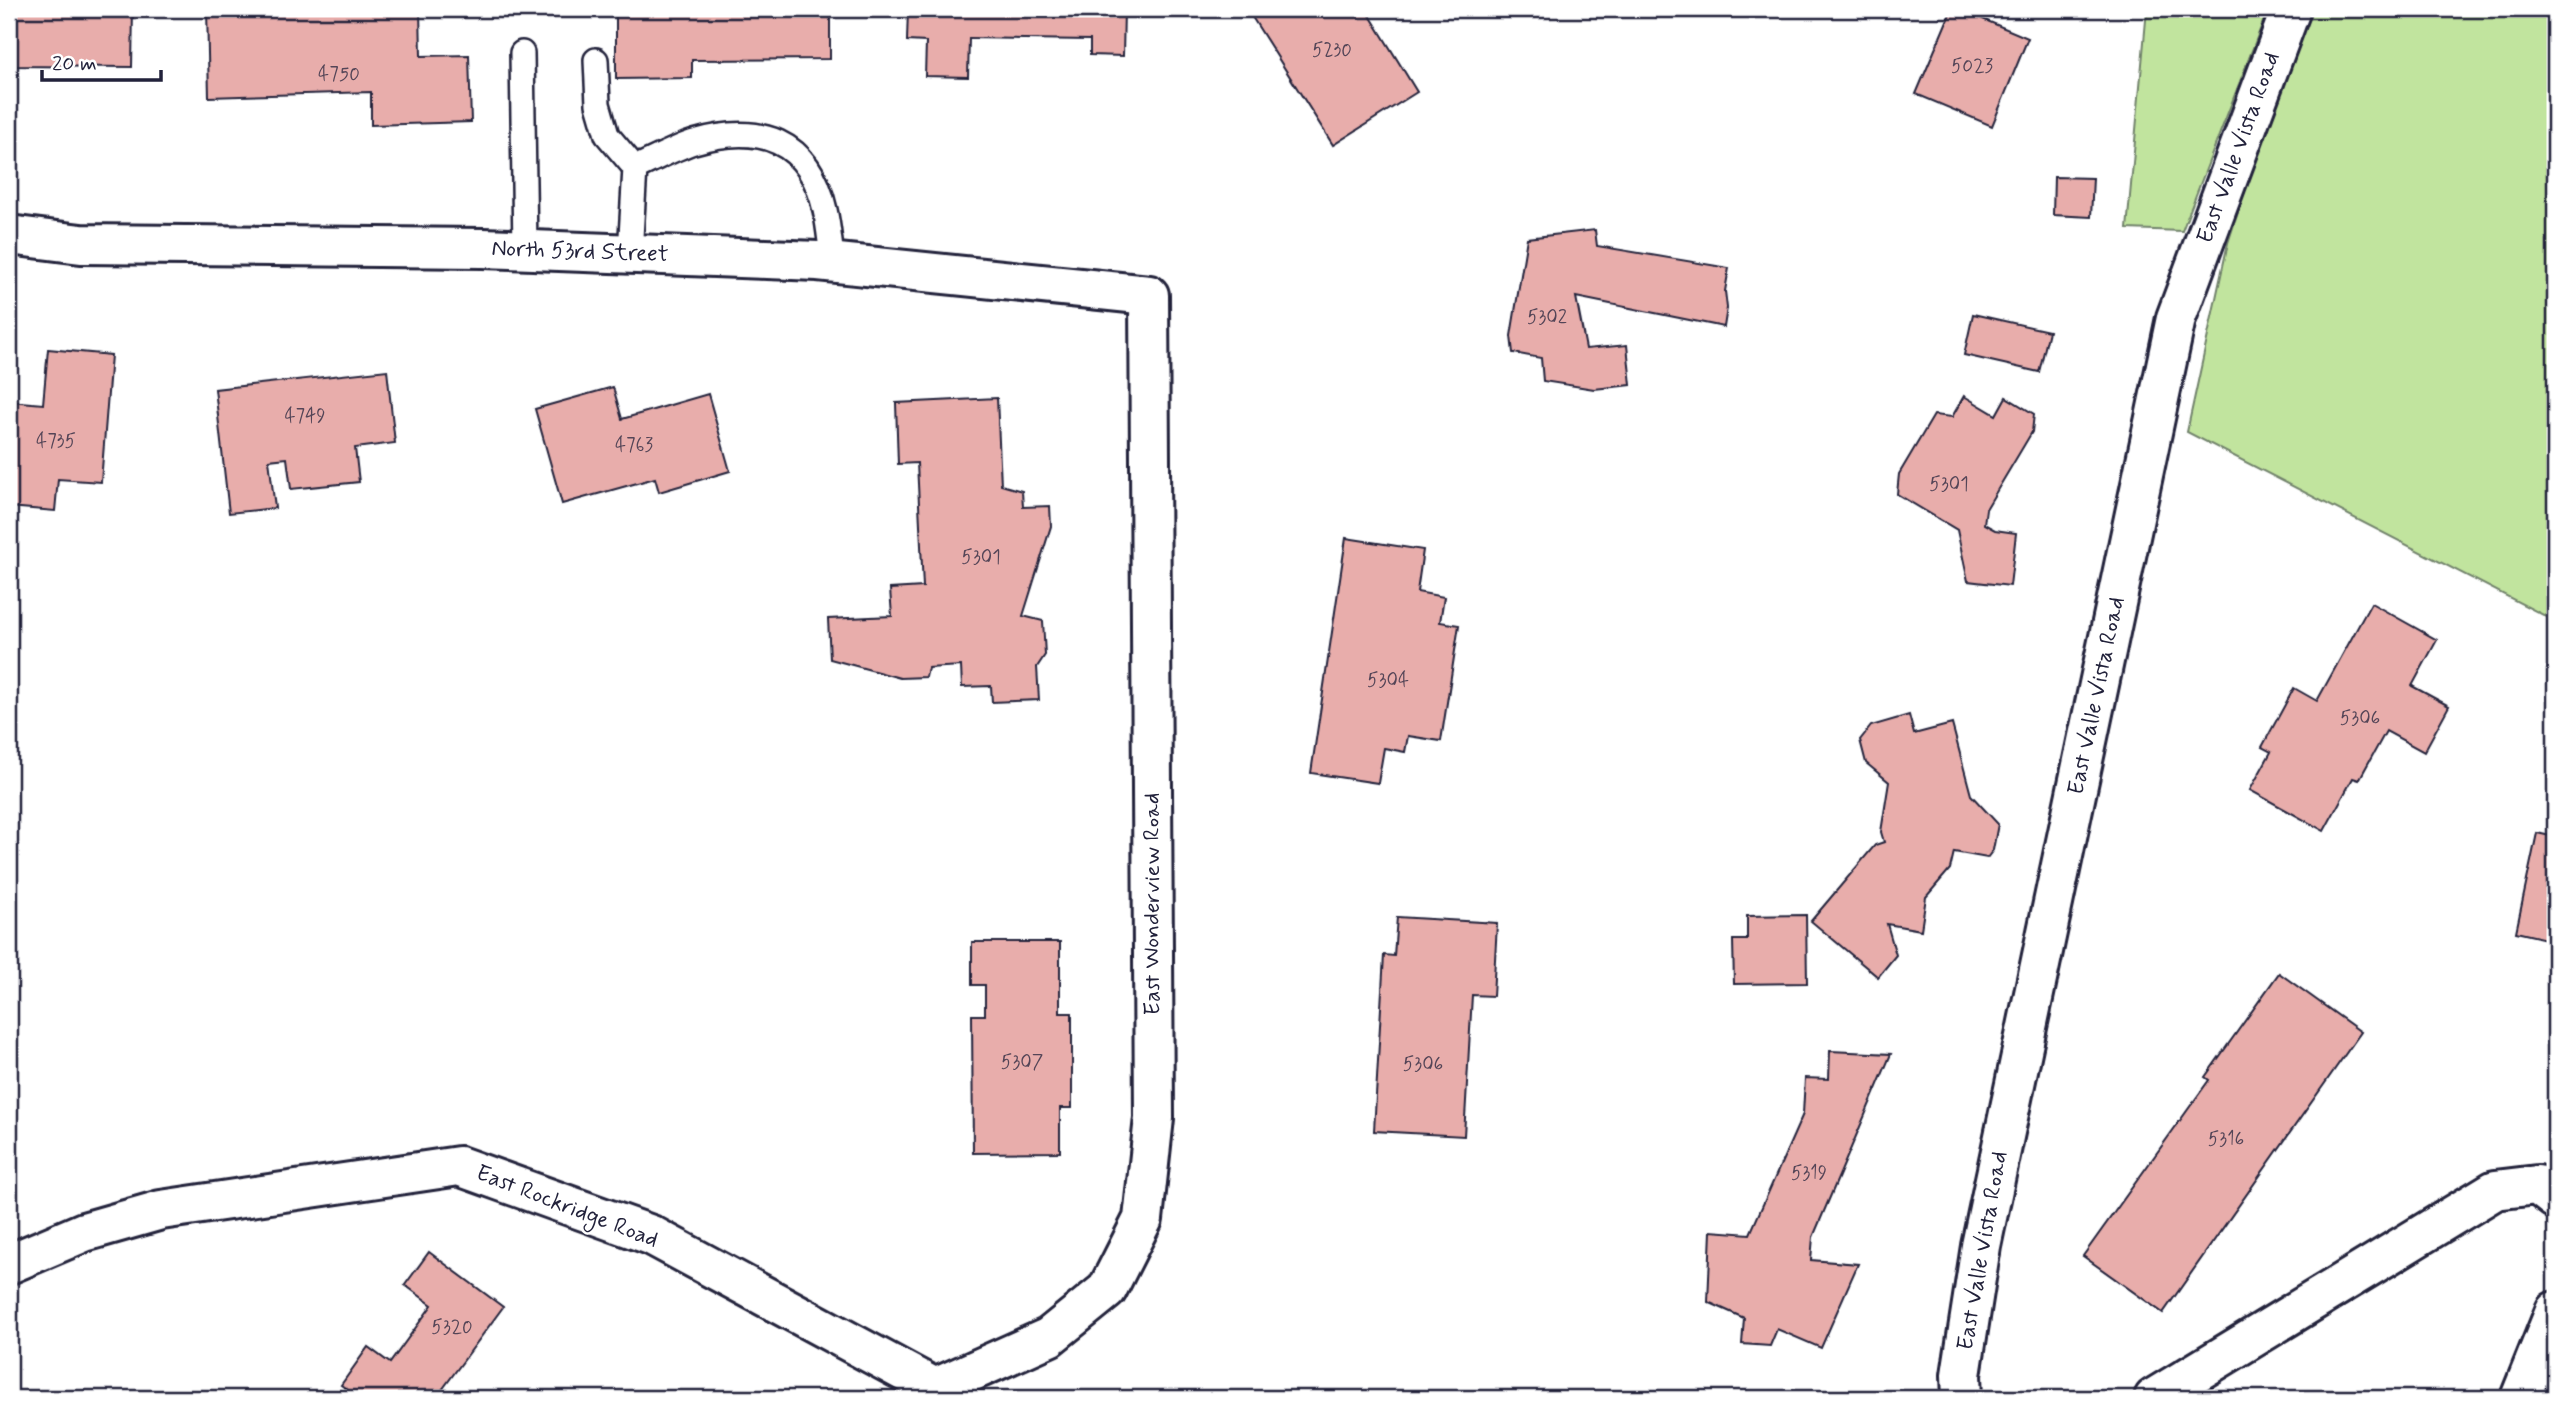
<svg xmlns="http://www.w3.org/2000/svg" width="2564" height="1407" viewBox="0 0 2564 1407" font-family="Mynerve,sans-serif">
  <rect width="100%" height="100%" fill="#fff"/>
  <filter id="ink" filterUnits="userSpaceOnUse"><feTurbulence type="fractalNoise" baseFrequency=".0143" numOctaves="2"/><feDisplacementMap in="SourceGraphic" scale="14" xChannelSelector="R" yChannelSelector="G"/><feConvolveMatrix kernelMatrix="1 2 1 2 8 2 1 2 1" color-interpolation-filters="sRGB"/></filter>
  <g filter="url(#ink)">
    <g fill="#c1e49e" stroke="#72836c" stroke-width="2">
      <polygon points="2147,9 2268,9 2182,231 2127,229"/>
      <polygon points="2304,9 2555,9 2555,621 2187,432 2228,243"/>
    </g>
    <g fill="#e8adab" stroke="#22223b" stroke-width="2">
      <polygon points="9,9 133,9 132,67 9,66"/>
      <polygon points="207,9 420,9 421,56 469,55 471,122 371,125 371,92 209,97"/>
      <polygon points="616,9 830,9 830,59 692,60 692,78 616,79"/>
      <polygon points="908,9 1124,9 1123,56 1090,55 1090,40 969,38 968,77 925,76 926,42 907,41"/>
      <polygon points="1247,9 1366,9 1417,92 1333,145"/>
      <polygon points="1952,9 1959,9 2028,38 1992,126 1916,94"/>
      <polygon points="2054,177 2093,178 2091,217 2053,215"/>
      <polygon points="1595,230 1597,246 1729,268 1725,291 1727,308 1724,327 1576,297 1586,349 1627,345 1631,385 1594,389 1543,381 1541,358 1513,353 1511,336 1527,238"/>
      <polygon points="1973,314 2049,331 2039,372 1964,355"/>
      <polygon points="48,349 111,355 101,482 58,479 55,511 9,507 9,401 43,404"/>
      <polygon points="387,370 395,443 355,448 359,482 291,489 287,458 269,460 275,508 229,513 215,389"/>
      <polygon points="613,387 622,419 708,394 730,471 659,492 655,478 562,504 535,409"/>
      <polygon points="1964,396 1996,415 2006,397 2034,414 2032,432 1986,509 1984,524 1995,530 2016,533 2010,586 1968,581 1957,530 1897,494 1899,474 1934,415 1952,417"/>
      <polygon points="997,398 1001,485 1022,491 1023,507 1050,506 1051,526 1023,616 1043,621 1045,655 1037,667 1039,700 992,702 991,686 962,687 961,666 928,668 926,677 900,678 830,659 828,619 892,616 890,589 923,587 917,463 898,464 896,403"/>
      <polygon points="1346,538 1423,550 1417,592 1444,597 1440,622 1459,625 1441,741 1408,736 1405,752 1384,748 1378,783 1311,773"/>
      <polygon points="2371,603 2437,640 2412,686 2449,706 2424,752 2386,731 2359,780 2353,778 2324,831 2250,790 2271,752 2262,747 2294,688 2317,701"/>
      <polygon points="1909,715 1914,734 1952,724 1971,795 1998,824 1993,850 1987,858 1954,852 1950,869 1926,897 1921,930 1887,924 1896,955 1878,977 1811,921 1875,845 1884,842 1881,832 1889,782 1866,763 1860,740 1871,726"/>
      <polygon points="2537,833 2555,837 2555,941 2516,932"/>
      <polygon points="1806,915 1807,983 1734,984 1733,940 1747,940 1747,916"/>
      <polygon points="1397,917 1497,923 1493,996 1472,995 1464,1136 1374,1131 1384,955 1394,956"/>
      <polygon points="972,942 1060,942 1060,1013 1072,1013 1072,1108 1060,1108 1060,1152 973,1153 972,1015 985,1015 985,985 972,985"/>
      <polygon points="2279,973 2361,1032 2163,1313 2083,1256 2209,1080 2205,1077"/>
      <polygon points="1830,1051 1891,1054 1813,1237 1811,1260 1858,1264 1821,1348 1777,1329 1770,1346 1742,1344 1744,1318 1708,1302 1711,1231 1750,1234 1803,1114 1805,1078 1829,1079"/>
      <polygon points="429,1252 503,1307 436,1398 359,1398 341,1385 368,1347 390,1363 432,1305 405,1285"/>
    </g>
    <g fill="none" stroke-linecap="round" stroke-linejoin="round">
      <defs>
        <g id="service">
          <polyline points="522,53 525,249"/>
          <polyline points="596,60 598,104 607,135 635,168"/>
          <path d="M 630,254 L 635,168 C 655,159 675,148 694,142 C 760,123 809,139 825,210 C 829,227 830,246 833,263"/>
        </g>
        <g id="minor">
          <polyline points="9,235 81,244 483,248 818,261 1149,295 1154,1118 1143,1219 1107,1290 1049,1337 935,1388 925,1398"/>
          <polyline points="9,1264 84,1232 161,1210 459,1166 651,1235 935,1388"/>
          <polyline points="1962,1398 1961,1375 1981,1246 2176,318 2291,9"/>
          <polyline points="2154,1398 2495,1190 2537,1185 2555,1199"/>
          <polyline points="2520,1398 2555,1311"/>
        </g>
      </defs>
      <use href="#service" stroke="#22223b" stroke-width="28"/>
      <use href="#minor" stroke="#22223b" stroke-width="44"/>
      <use href="#service" stroke="#fff" stroke-width="23"/>
      <use href="#minor" stroke="#fff" stroke-width="38"/>
    </g>
  </g>
  <g text-anchor="middle" dominant-baseline="central" stroke-width="5" stroke-linejoin="round" paint-order="stroke">
    <g font-size="19" fill="#544557">
      <text x="1332" y="50">5230</text>
      <text x="1972" y="66">5023</text>
      <text x="339" y="74">4750</text>
      <text x="1547" y="317">5302</text>
      <text x="305" y="416">4749</text>
      <text x="56" y="441">4735</text>
      <text x="634" y="445">4763</text>
      <text x="1949" y="484">5301</text>
      <text x="981" y="557">5301</text>
      <text x="1388" y="680">5304</text>
      <text x="2360" y="718">5306</text>
      <text x="1022" y="1062">5307</text>
      <text x="1423" y="1064">5306</text>
      <text x="2226" y="1139">5316</text>
      <text x="1809" y="1173">5319</text>
      <text x="452" y="1327">5320</text>
    </g>
    <g font-size="23" fill="#22223b" stroke="#fff">
      <text transform="translate(2239 148) rotate(-70)">East Valle Vista Road</text>
      <text transform="translate(580 252) rotate(2)">North 53rd Street</text>
      <text transform="translate(2097 696) rotate(-78)">East Valle Vista Road</text>
      <text transform="translate(1153 904) rotate(-90)">East Wonderview Road</text>
      <text transform="translate(567 1207) rotate(21)">East Rockridge Road</text>
      <text transform="translate(1983 1251) rotate(-80)">East Valle Vista Road</text>
    </g>
  </g>
  <rect width="2564" height="1407" fill="none" stroke="#fff" stroke-width="35"/>
  <rect x="18" y="18" width="2529" height="1372" fill="none" stroke="#22223b" stroke-width="2.5" filter="url(#ink)"/>
  <path d="M42 70v10h119v-10" fill="none" stroke="#22223b" stroke-width="3.5"/>
  <text x="52" y="70" font-size="21" fill="#22223b" stroke="#ffffff" stroke-width="5" paint-order="stroke">20 m</text>
</svg>
